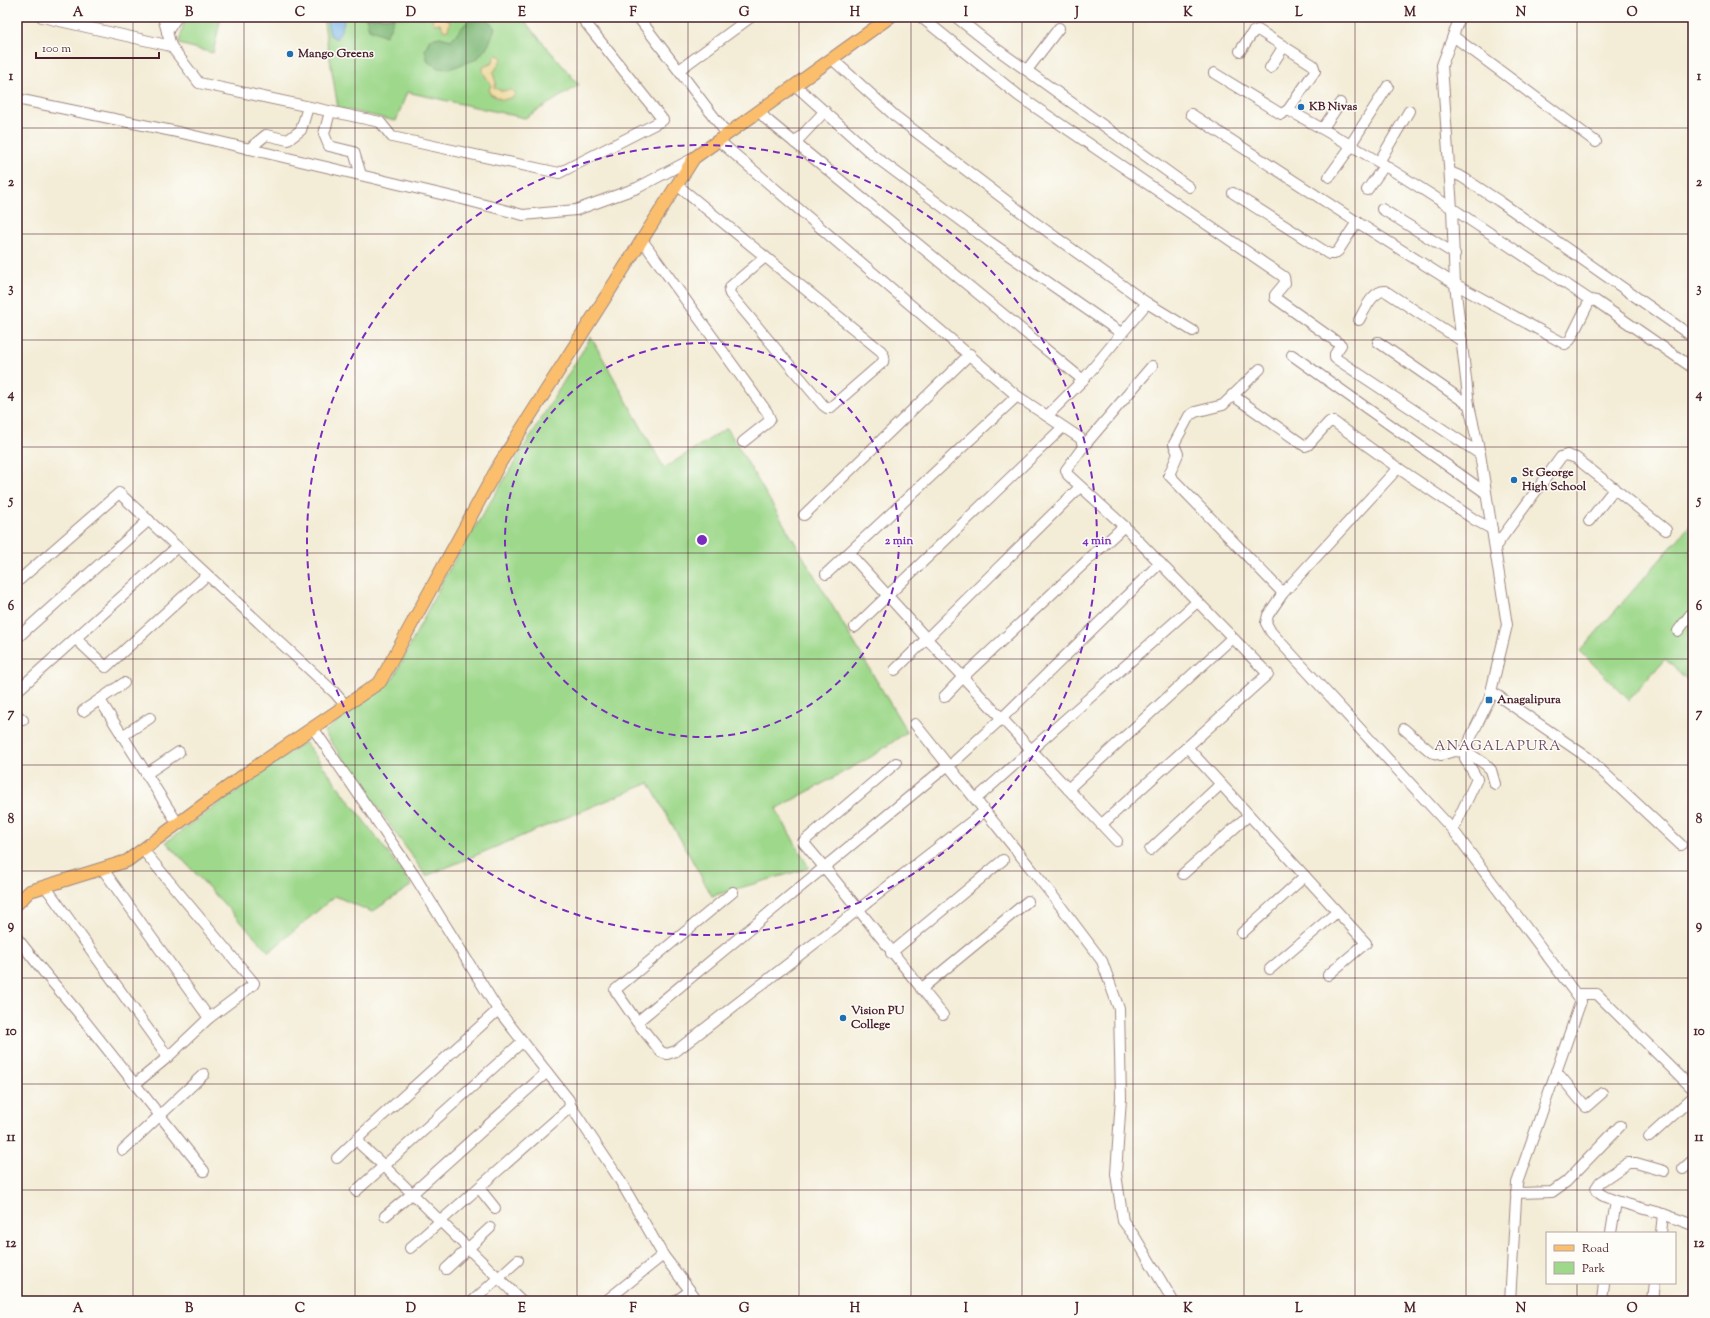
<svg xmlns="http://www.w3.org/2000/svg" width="1710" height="1318" viewBox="0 0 1710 1318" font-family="'Sorts Mill Goudy',serif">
  <rect width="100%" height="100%" fill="#fdfcf7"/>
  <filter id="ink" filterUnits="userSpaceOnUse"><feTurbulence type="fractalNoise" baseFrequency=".025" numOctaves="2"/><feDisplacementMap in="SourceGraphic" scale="8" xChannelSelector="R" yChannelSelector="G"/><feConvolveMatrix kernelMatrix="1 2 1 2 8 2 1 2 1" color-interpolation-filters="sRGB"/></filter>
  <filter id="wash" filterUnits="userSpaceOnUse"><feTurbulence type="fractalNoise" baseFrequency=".012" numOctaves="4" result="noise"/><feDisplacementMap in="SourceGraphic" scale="16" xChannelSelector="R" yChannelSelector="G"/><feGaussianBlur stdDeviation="0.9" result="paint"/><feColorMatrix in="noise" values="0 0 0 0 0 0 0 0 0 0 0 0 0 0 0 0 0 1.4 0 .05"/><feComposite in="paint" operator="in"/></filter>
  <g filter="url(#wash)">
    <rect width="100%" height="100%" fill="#f3ecd6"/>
    <g fill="#9ed88b" stroke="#747c5b">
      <polygon points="185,17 221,17 213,53 179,44"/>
      <polygon points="323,17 521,17 579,85 525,118 407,92 396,121 338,108"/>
      <polygon points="591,337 664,468 727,428 907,732 871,757 776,809 809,868 712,896 649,783 426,876 324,732 393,679 444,578"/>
      <polygon points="1693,522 1693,685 1665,659 1629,700 1580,651"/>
      <polygon points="305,742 412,885 372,912 335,896 269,952 166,842"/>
    </g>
    <g fill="#7eb877" stroke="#646c51">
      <polygon points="366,17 394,17 391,26 386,36 369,29"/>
      <polygon points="475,17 484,17 495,28 488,46 477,59 449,69 438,68 428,62 425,50 430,39 440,37 451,40 468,21"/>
    </g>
    <g fill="#eeda9e" stroke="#9c7c64">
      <polygon points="435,17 442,17 448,19 450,23 448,30 444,31 440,23 434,24 432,19"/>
      <polygon points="497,55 502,57 499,64 493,73 496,83 494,88 502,91 511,90 516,93 513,97 503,100 490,94 489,90 491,85 483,72 483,67 493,63 494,56"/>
    </g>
    <polygon fill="#71b0e5" stroke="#5e6888" points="326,17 345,17 342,29 336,39 330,35"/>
  </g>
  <g filter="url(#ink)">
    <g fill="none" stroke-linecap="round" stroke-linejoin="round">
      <defs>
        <g id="minor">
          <polyline points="42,17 171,46"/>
          <polyline points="163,17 171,46 199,83 380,122 392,137 559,173 663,120 581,17"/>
          <polyline points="638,17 727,134"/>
          <polyline points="921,17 1019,96 1284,277 1285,283 1275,295 1275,298 1341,345 1335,354 1335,358 1480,454"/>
          <polyline points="956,17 994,47 1189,187"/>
          <polyline points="1460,17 1442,65 1452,209 1455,284 1469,405 1480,454 1507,625 1489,700 1471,737 1465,758 1477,779 1453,830 1581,1001 1517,1183 1510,1301"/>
          <polyline points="167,32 177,17"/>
          <polyline points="1453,36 1596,142"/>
          <polyline points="832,59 895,116 1033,221 1147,303 1193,331"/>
          <polyline points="1270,68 1284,46"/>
          <polyline points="679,70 751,17"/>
          <polyline points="1027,70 1059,28"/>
          <polyline points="1214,73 1281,114 1288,110 1315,71 1313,65 1258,30 1253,32 1240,51"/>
          <polyline points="795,85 873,155 990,242 1121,333"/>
          <polyline points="17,99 182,133 466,200 523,215 576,210 637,188 694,158"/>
          <path d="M 1288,110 C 1393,166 1491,234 1590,300 L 1596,301 L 1693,368"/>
          <polyline points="759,111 766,119 1083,380"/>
          <polyline points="330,112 324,134 329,146 354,152 361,175"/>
          <polyline points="1191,114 1357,222"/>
          <polyline points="1323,128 1340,103"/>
          <polyline points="718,140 1017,396 1080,438 1082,442 1083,447 1066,470 1068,475 1124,526 1268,674 1102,824"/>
          <polyline points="795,143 825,111"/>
          <polyline points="1351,144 1388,86"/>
          <polyline points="249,149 266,135 288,140 301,130 308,107"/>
          <polyline points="1379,162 1409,111"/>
          <polyline points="1450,172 1462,177 1499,201 1693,337"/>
          <polyline points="1329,177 1352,145"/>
          <polyline points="677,185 881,351 884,356 883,362 830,408 827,408 823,405 730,294 729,291 731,286 765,257"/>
          <polyline points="1367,190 1385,165"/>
          <polyline points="1233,193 1329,254 1334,254 1338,251 1357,222 1455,284 1565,344 1570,340 1590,300"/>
          <polyline points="1382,209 1455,254"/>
          <polyline points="642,240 767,412 770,419 767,423 743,442"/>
          <path d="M 1359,320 C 1365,310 1372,291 1385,291 L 1462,341"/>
          <polyline points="1378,342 1469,405"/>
          <polyline points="1292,355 1486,493"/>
          <polyline points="1260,369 1223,405 1195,412 1189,416 1174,444 1178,454 1169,475 1283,593"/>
          <polyline points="1232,395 1305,446 1308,445 1329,422 1334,422 1398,468 1475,520 1492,529"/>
          <polyline points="1047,416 1083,380 1147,303"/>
          <polyline points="1083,447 1152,366"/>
          <polyline points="1398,468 1283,593 1268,615 1266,623 1271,632 1453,830"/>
          <polyline points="804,515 970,354"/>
          <polyline points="1589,521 1615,488"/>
          <polyline points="1495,547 1561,457 1567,455 1576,458 1666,530"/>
          <polyline points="849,553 927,639 1117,841"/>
          <polyline points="826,574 1017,396"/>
          <polyline points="17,582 119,493 335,693 346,706"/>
          <polyline points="855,627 1063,427"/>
          <polyline points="1678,631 1693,611"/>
          <polyline points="17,638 149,520"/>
          <polyline points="76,639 106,667 207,575"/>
          <polyline points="895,670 1080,487"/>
          <polyline points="17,691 177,547"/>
          <polyline points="1491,691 1587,757 1681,845"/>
          <polyline points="944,697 963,677 1124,526"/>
          <polyline points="100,700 178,824"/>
          <polyline points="83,711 124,683"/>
          <polyline points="17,715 23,720"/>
          <polyline points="915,724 1053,896 1102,961 1119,1009 1121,1098 1116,1174 1123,1221 1135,1237 1173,1301"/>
          <polyline points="313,728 414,875 498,1010 569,1100 570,1105 568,1109 410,1248"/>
          <polyline points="1404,729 1431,752 1441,755 1454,751 1467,752 1485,764 1491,770 1495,784"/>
          <polyline points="122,736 150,718"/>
          <polyline points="1187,747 1366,943 1328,975"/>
          <polyline points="955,761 1002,718 1160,563"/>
          <path d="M 896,763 L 803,842 C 851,898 896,958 943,1015"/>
          <polyline points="948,765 637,1022 661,1052 667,1054 676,1051 985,811"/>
          <polyline points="146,774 179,752"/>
          <polyline points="1068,789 1232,638"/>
          <polyline points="976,799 1197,602"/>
          <polyline points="1150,850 1221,784"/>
          <polyline points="102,868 209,1018"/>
          <polyline points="1183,874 1249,815"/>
          <polyline points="45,886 168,1057 209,1018 253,985 254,983 143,850"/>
          <polyline points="1242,933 1305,876"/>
          <polyline points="17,938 43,971 76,1010 204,1171"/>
          <polyline points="891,953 1003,860"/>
          <polyline points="1270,969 1337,912"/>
          <polyline points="921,989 1028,901"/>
          <polyline points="1576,994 1597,994 1693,1089"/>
          <polyline points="498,1010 360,1136 359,1140 361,1145 383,1165 522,1301"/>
          <polyline points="637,1022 615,990 733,892"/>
          <polyline points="1556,1071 1586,1107 1602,1093"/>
          <polyline points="135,1084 168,1057"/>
          <polyline points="570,1105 618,1177 663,1255 698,1301"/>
          <polyline points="1649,1137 1693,1097"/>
          <polyline points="123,1150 204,1074"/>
          <polyline points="337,1158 360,1136"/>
          <polyline points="1683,1169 1693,1160"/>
          <polyline points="479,1188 495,1208"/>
          <polyline points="356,1191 522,1042"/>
          <polyline points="1516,1193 1552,1192 1566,1182 1620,1126"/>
          <path d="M 1616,1201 C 1609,1198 1598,1196 1596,1188 L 1600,1182 L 1628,1163 L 1636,1163 L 1664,1171"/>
          <polyline points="385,1216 413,1193 547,1072"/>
          <polyline points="1611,1233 1616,1201 1663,1214 1693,1225"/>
          <polyline points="1661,1233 1663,1214"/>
          <polyline points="446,1269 490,1228"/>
          <polyline points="474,1300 518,1260"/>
          <polyline points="606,1301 663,1255"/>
          <polyline points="676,1301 690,1291"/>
          <polyline points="1602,1301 1604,1283"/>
          <polyline points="1652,1301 1654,1283"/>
        </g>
        <polyline id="major" points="17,904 30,891 127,861 248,772 380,682 500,463 694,158 890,17"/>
      </defs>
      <use href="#minor" stroke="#9e8680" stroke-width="12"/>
      <use href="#major" stroke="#9e8680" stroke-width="14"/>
      <use href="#minor" stroke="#fff" stroke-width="10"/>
      <use href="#major" stroke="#fabe6d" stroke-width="12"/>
    </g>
  </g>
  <path fill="none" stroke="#4a1f2b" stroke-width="1" stroke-opacity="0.55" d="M 133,17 L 133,1301M 244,17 L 244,1301M 355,17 L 355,1301M 466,17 L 466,1301M 577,17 L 577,1301M 688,17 L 688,1301M 799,17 L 799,1301M 911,17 L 911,1301M 1022,17 L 1022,1301M 1133,17 L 1133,1301M 1244,17 L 1244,1301M 1355,17 L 1355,1301M 1466,17 L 1466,1301M 1577,17 L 1577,1233M 17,128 L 1693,128M 17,234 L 1693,234M 17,340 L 1693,340M 17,447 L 1693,447M 17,553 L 1693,553M 17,659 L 1693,659M 17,765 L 1693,765M 17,871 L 1693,871M 17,978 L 1693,978M 17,1084 L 1693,1084M 17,1190 L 1693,1190M 1577,1283 L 1577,1301"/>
  <g fill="none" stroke="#7b2cbf" stroke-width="2" stroke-dasharray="7 5">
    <circle cx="702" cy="540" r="197"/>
    <circle cx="702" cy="540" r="395"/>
  </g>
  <g fill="#1f6fb2" stroke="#fdfcf7" stroke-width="1.5">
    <circle cx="290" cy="54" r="4"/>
    <circle cx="1301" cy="107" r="4"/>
    <circle cx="1514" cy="480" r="4"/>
    <rect x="1485" y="696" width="8" height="8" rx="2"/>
    <circle cx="843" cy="1018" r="4"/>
  </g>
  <g text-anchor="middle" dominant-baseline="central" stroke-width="3" stroke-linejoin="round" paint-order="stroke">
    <g font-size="12" font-weight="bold" fill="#4a1f2b" stroke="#fdfcf7" text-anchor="start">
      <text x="298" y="54">Mango Greens</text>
      <text x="1309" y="107">KB Nivas</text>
      <text x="1522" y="473">St George<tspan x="1522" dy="14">High School</tspan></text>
      <text x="1497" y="700">Anagalipura</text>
      <text x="851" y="1011">Vision PU<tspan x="851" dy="14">College</tspan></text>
    </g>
    <g font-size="14" letter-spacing="1" fill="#735168" stroke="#fdfcf7">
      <text x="1498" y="747">ANAGALAPURA</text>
    </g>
  </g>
  <circle cx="702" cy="540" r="6" fill="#7b2cbf" stroke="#fdfcf7" stroke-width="2"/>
  <g font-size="12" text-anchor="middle" font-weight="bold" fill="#7b2cbf" stroke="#fdfcf7" stroke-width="3" stroke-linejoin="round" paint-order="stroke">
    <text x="899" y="544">2 min</text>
    <text x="1097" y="544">4 min</text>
  </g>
  <rect width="1710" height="1318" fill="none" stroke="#fdfcf7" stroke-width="44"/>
  <rect x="1546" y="1232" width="130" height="52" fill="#fdfcf7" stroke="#b5a4a5"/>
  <rect x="1554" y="1245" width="20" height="6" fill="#fabe6d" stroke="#b5a4a5"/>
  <text x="1582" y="1252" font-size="12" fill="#4a1f2b">Road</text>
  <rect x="1554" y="1262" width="20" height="12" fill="#9ed88b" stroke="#b5a4a5"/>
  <text x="1582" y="1272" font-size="12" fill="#4a1f2b">Park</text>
  <path d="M36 52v6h123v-6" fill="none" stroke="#4a1f2b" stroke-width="2"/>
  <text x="42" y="52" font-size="12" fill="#4a1f2b" stroke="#fdfcf7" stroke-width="3" paint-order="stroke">100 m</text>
  <rect x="22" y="22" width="1666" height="1274" fill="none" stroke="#4a1f2b" stroke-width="1.5"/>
  <g font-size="13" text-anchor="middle" font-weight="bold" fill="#4a1f2b">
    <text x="78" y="16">A</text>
    <text x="189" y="16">B</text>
    <text x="300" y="16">C</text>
    <text x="411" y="16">D</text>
    <text x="522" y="16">E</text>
    <text x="633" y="16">F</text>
    <text x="744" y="16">G</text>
    <text x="855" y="16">H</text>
    <text x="966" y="16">I</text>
    <text x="1077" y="16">J</text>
    <text x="1188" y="16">K</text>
    <text x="1299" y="16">L</text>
    <text x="1410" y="16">M</text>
    <text x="1521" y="16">N</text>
    <text x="1632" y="16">O</text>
    <text x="11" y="80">1</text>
    <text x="1699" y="80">1</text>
    <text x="11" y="186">2</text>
    <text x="1699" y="186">2</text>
    <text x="11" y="292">3</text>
    <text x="1699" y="292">3</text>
    <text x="11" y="398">4</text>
    <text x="1699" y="398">4</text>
    <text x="11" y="504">5</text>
    <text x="1699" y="504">5</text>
    <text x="11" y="610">6</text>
    <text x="1699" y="610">6</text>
    <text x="11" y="717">7</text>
    <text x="1699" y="717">7</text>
    <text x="11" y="823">8</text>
    <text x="1699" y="823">8</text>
    <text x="11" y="929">9</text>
    <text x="1699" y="929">9</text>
    <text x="11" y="1035">10</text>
    <text x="1699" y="1035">10</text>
    <text x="11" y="1141">11</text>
    <text x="1699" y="1141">11</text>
    <text x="11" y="1247">12</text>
    <text x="1699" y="1247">12</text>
    <text x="78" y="1312">A</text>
    <text x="189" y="1312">B</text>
    <text x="300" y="1312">C</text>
    <text x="411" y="1312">D</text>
    <text x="522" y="1312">E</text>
    <text x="633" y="1312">F</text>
    <text x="744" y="1312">G</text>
    <text x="855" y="1312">H</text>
    <text x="966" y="1312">I</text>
    <text x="1077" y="1312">J</text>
    <text x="1188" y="1312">K</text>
    <text x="1299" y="1312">L</text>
    <text x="1410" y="1312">M</text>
    <text x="1521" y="1312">N</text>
    <text x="1632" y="1312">O</text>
  </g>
</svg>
